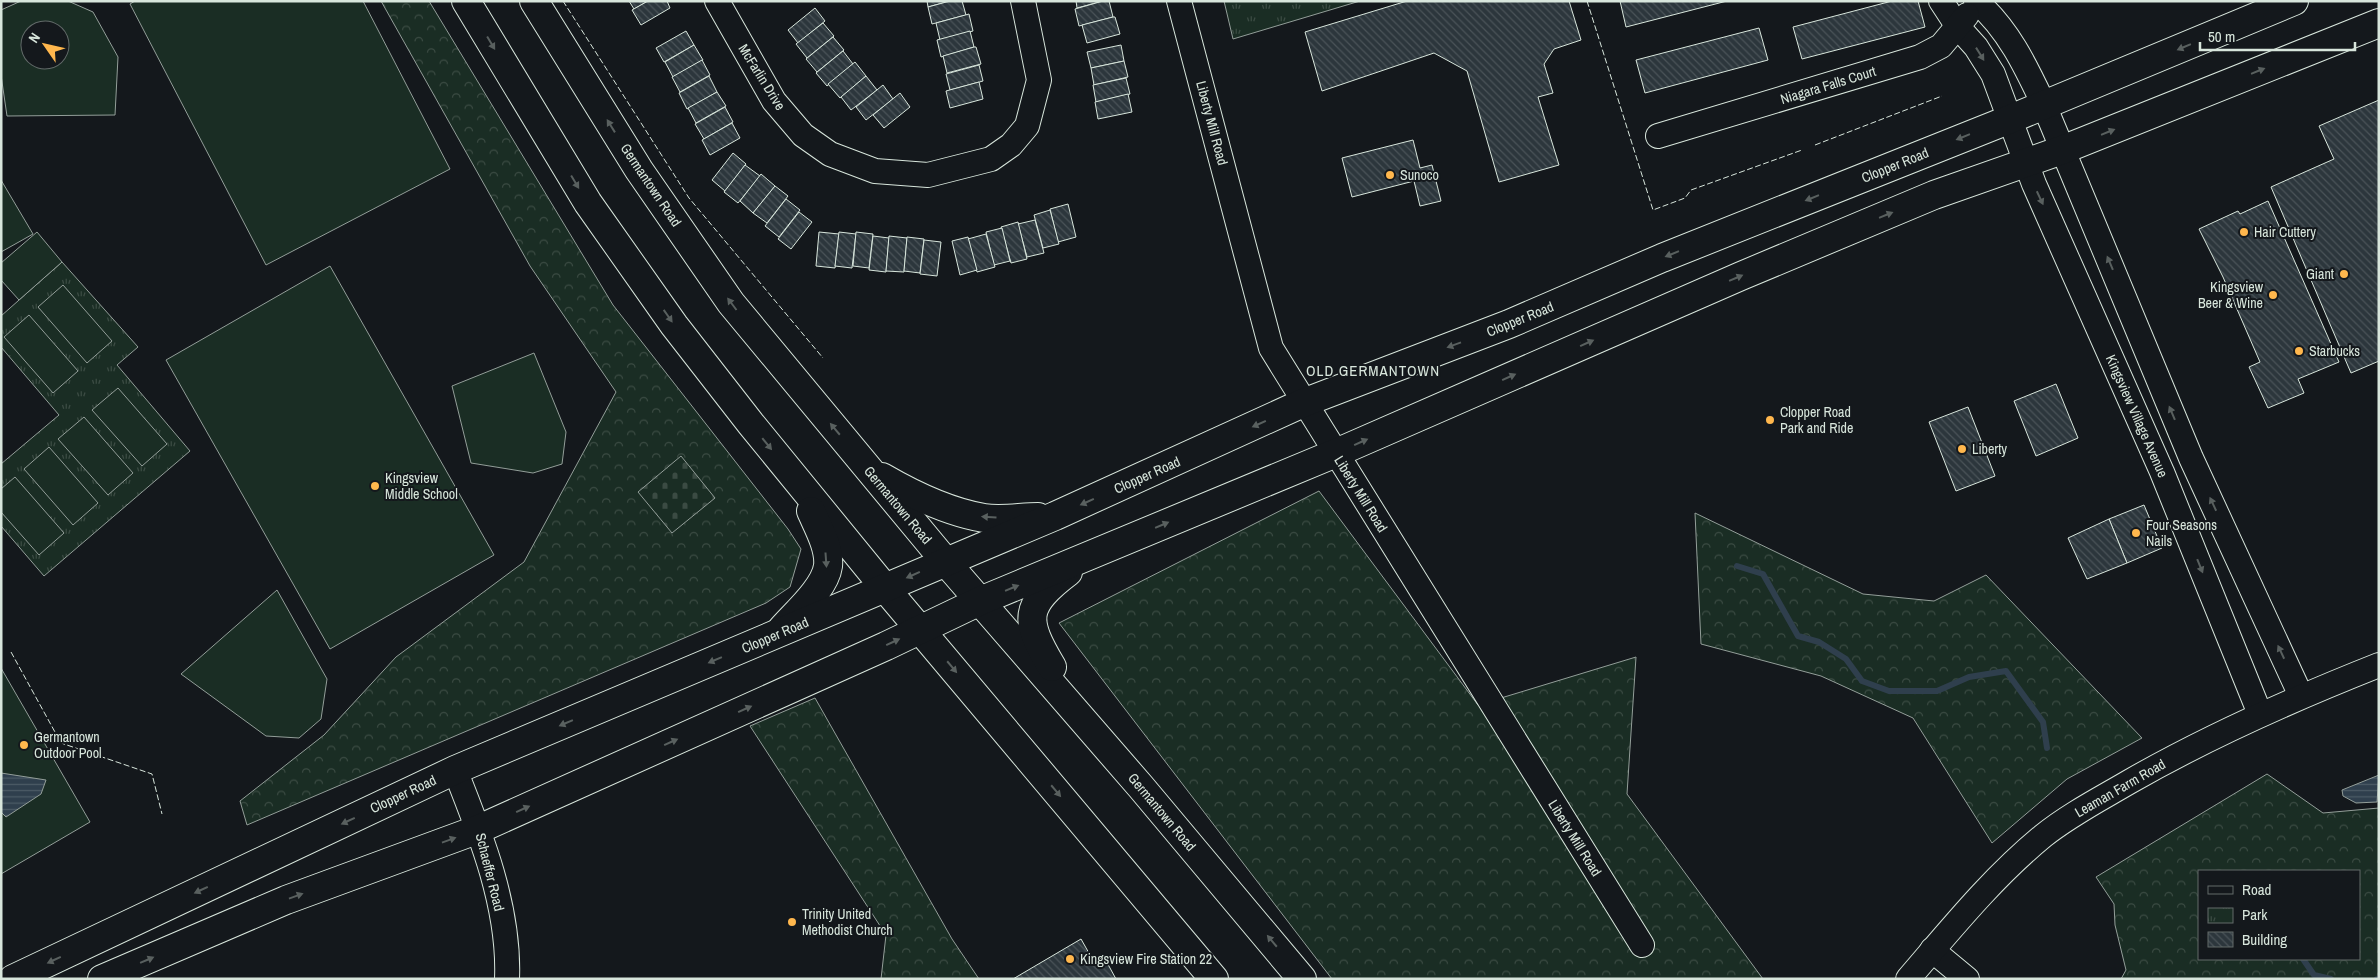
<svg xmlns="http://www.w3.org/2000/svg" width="2380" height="980" viewBox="0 0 2380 980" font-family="'Archivo Narrow',sans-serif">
  <defs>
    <pattern id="forest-crowns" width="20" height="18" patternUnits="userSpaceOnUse" patternTransform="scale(1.25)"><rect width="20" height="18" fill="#1a2d24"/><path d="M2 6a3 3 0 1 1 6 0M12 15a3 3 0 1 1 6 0" fill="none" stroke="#3b4b43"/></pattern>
    <pattern id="cemetery-stones" width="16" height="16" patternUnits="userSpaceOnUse" patternTransform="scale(1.25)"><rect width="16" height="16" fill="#1a2d24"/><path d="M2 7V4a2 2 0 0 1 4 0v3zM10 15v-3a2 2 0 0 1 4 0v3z" fill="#3b4b43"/></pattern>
    <pattern id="park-tufts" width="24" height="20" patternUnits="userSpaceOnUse" patternTransform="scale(1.25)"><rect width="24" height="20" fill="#1a2d24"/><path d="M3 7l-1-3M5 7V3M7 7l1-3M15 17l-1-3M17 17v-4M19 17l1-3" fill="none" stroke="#3b4b43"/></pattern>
    <pattern id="water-rules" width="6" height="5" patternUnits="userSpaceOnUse" patternTransform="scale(1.25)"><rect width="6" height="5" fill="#2f3f4d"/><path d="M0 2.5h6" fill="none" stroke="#4c5b66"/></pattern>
    <pattern id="building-back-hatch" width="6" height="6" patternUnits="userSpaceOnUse" patternTransform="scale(1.25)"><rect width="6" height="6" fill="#2c363c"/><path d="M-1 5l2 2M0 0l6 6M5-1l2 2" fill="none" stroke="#4a5358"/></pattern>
  </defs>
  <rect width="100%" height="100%" fill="#14181c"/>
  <g fill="url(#forest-crowns)" stroke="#939e99" fill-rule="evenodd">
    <polygon points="381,1 429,1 613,305 788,529 801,549 790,587 766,603 247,825 240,801 324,735 396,657 524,562 616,392 530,266"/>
    <polygon points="1319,491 1478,705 1636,657 1627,794 1763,979 1332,979 1059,623"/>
    <polygon points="1695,513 1863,594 1934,601 1986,575 2142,738 2067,779 1992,843 1913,718 1821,676 1701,644"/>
    <polygon points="815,698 952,939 979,979 881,979 886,935 750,726"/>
    <path d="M 2267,774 L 2323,813 L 2379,808 L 2379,979 L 2121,979 L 2126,970 L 2115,925 L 2114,904 L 2096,877 ZM 2359,871 L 2359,959 L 2199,959 L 2199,871 Z"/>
  </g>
  <polygon fill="url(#cemetery-stones)" stroke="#939e99" points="681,456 715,498 672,533 638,492"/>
  <g fill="url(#park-tufts)" stroke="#939e99">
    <polygon points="1224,1 1360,1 1233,39"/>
    <polygon points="62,262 138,347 117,365 190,451 44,576 1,526 1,464 59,415 1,347 1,316"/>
  </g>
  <g fill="#1a2d24" stroke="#939e99" fill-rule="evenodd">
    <path d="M 21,1 L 68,1 L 93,12 L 118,57 L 115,115 L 7,116 L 1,75 L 1,10 ZM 30,30 L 60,30 L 60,60 L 30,60 Z"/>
    <polygon points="135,1 363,1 450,169 266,265 130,4"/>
    <polygon points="1,180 33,234 1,252"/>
    <polygon points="37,232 62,262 19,300 1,280 1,263"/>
    <polygon points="330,266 494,555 330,649 166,360"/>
    <polygon points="63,285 112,341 87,363 38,307"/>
    <polygon points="29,315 78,371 53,393 4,337"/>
    <polygon points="534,353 566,432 562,464 533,473 471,463 452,386"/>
    <polygon points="118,388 167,444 142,466 92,410"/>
    <polygon points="84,417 133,473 108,495 58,439"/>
    <polygon points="49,447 98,503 73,525 24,469"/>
    <polygon points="15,477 64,533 39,555 1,512 1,489"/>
    <polygon points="277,590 327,679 321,719 299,738 266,736 181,674"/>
    <polygon points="1,668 90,822 1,874"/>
  </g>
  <g fill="url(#water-rules)" stroke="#939e99">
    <polygon points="1,773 46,780 41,794 6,817 1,812"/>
    <polygon points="2379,775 2377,802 2356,803 2343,796 2342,790"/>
  </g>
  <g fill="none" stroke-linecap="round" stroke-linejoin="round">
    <g stroke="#2f3f4d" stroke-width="6">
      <polyline points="1737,566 1763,574 1798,636 1819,642 1846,659 1862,681 1889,691 1937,691 1969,677 2006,671 2043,722 2047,748"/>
      <polyline points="2303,959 2314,975 2331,979"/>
      <polyline points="2377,979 2379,978"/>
    </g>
  </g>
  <g fill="url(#building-back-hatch)" stroke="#d8e6dc">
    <polygon points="629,1 648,1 634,9"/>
    <polygon points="648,1 667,1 670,8 641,25 632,10"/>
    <polygon points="927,1 950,1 928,7"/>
    <polygon points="950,1 962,1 966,15 932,24 928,7"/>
    <polygon points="1076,1 1103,1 1077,8"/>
    <polygon points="1103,1 1109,1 1113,17 1079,26 1075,9"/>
    <polygon points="1407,1 1569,1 1581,40 1554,49 1544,64 1553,93 1538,97 1559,165 1499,182 1467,71 1434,53 1322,91 1305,32"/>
    <polygon points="1620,1 1727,1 1626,27"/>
    <polygon points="1892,1 1918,1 1925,27 1802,59 1793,27"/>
    <polygon points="815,8 825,21 798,43 788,30"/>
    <polygon points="969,14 973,31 940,40 936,23"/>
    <polygon points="1113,17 1115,17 1120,34 1087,43 1082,25"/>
    <polygon points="823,23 834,36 807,58 796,44"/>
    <polygon points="1759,28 1768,60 1645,93 1636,60"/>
    <polygon points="686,31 694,45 664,62 656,48"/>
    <polygon points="970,31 974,47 941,57 937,40"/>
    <polygon points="833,37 844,50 817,72 806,59"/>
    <polygon points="694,45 703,60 673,77 665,62"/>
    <polygon points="1121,45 1124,61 1091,68 1087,52"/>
    <polygon points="974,47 976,47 981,64 947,73 943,56"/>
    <polygon points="843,51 853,64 827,86 816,73"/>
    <polygon points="702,60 710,75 680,92 672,77"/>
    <polygon points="1124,61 1128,77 1094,85 1091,68"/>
    <polygon points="855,62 866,76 840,98 828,84"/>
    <polygon points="979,65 983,81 950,90 946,74"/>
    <polygon points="709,76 717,92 687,109 679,93"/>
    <polygon points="866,76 877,90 851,110 841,97"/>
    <polygon points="1126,78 1130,94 1096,102 1093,85"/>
    <polygon points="979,82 983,99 950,108 946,91"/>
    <polygon points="883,85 893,99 866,120 856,107"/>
    <polygon points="717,92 726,106 696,123 688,108"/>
    <polygon points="900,93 910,107 884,128 873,115"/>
    <polygon points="1128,94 1132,112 1098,119 1095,102"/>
    <polygon points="2379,100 2379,361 2351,373 2271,187 2334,159 2319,126"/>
    <polygon points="725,107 733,122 704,139 695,124"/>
    <polygon points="732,123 740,138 710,155 702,140"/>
    <polygon points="1413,140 1420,168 1432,165 1441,201 1420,206 1414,181 1352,197 1342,158"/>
    <polygon points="733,153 746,164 725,191 712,180"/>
    <polygon points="745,165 760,176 738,203 724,192"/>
    <polygon points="761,174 775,186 753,213 740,201"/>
    <polygon points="775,186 788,196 767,223 753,213"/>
    <polygon points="786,199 800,210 779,237 765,226"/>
    <polygon points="2268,201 2339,362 2298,379 2304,393 2268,408 2249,367 2260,362 2223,277 2199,229 2238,211 2240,214"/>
    <polygon points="1068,204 1076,237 1058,242 1050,209"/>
    <polygon points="1050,210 1059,244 1043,248 1034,215"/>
    <polygon points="799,212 812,222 791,249 778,239"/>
    <polygon points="1035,220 1044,253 1027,257 1018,224"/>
    <polygon points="1018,222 1027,259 1011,263 1001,227"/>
    <polygon points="1002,228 1010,261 994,265 986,232"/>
    <polygon points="819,232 839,234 835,268 816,266"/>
    <polygon points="839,232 856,234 852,268 835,266"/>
    <polygon points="856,232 873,234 869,268 853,266"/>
    <polygon points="986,234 995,267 977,272 968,239"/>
    <polygon points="873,236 889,238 886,272 869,270"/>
    <polygon points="889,236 907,238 904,272 886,271"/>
    <polygon points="907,237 924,239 920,273 904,271"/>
    <polygon points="968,237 977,270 960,275 952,241"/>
    <polygon points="924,240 941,242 937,276 920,274"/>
    <polygon points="2056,384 2078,438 2036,456 2014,401"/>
    <polygon points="1968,407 1995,476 1956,491 1929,422"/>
    <polygon points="2144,505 2162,548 2127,563 2109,519"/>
    <polygon points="2109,519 2127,563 2087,579 2068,538"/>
    <polygon points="1081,939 1094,962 1104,957 1116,979 1013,979"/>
  </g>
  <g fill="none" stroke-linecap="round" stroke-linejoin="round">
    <defs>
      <g id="minor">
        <polyline points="717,1 774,101 803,135 830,154 875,171 928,175 991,159 1011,145 1027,126 1039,80 1023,1"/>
        <polyline points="1179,1 1271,348 1642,945"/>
        <polyline points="1941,1 1958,27 1976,47 1993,74 2034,184 2162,472 2260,714"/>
        <path d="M 1976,1 C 2009,30 2026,67 2044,105 L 2191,458 L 2301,696"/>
        <polyline points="1658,136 1920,57 1941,46 1967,15"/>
        <path d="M 455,770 C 481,835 510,908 507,979"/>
        <polyline points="1932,950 1967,979"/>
        <path d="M 1908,979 C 1951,929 1992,878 2043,836 C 2069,815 2100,799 2129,782 C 2209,736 2293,699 2379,665"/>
      </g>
      <g id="major">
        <polyline points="466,1 588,203 674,325 751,424 885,588 1214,979"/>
        <polyline points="534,1 639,170 731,303 945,561 1141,787 1302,979"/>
        <path d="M 882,477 C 913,495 948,512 984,518 C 1001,521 1021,517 1038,517"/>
        <path d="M 782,629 C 796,613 825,588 828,566 C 830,548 818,527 811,511"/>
        <path d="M 1052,667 C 1024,620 1023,606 1068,572"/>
        <polyline points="13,979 455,770 1055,516 1303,403 1509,324 1662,258 2008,120 2294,1"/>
        <polyline points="102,979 286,900 479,829 886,646 980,601 1336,453 1741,276 1934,195 2062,150 2379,23"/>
      </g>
    </defs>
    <use href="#minor" stroke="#d8e6dc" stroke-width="26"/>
    <use href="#major" stroke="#d8e6dc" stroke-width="30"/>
    <use href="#minor" stroke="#14181c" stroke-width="24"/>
    <use href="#major" stroke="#14181c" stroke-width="28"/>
    <g stroke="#d8e6dc" stroke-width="1" stroke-dasharray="6 2.5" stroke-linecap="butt">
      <polyline points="563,1 689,198 823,358"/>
      <polyline points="1587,1 1653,210 1685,198 1691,190 1802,150"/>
      <polyline points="1815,145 1942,96"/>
      <polyline points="11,652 61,743 152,774 162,814"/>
    </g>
  </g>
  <defs><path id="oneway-solid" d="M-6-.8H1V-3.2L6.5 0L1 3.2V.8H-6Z" transform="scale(1.25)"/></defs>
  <g fill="#59605f">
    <use href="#oneway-solid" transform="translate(491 43) rotate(59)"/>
    <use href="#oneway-solid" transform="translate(2184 47) rotate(157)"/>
    <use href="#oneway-solid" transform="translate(1980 54) rotate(58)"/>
    <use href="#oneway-solid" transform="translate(2258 71) rotate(-22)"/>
    <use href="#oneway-solid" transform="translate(611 126) rotate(-122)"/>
    <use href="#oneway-solid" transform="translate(2108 132) rotate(-22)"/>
    <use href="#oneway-solid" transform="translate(1963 137) rotate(158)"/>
    <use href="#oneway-solid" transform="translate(575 182) rotate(59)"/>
    <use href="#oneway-solid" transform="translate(1812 198) rotate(158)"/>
    <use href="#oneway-solid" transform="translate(2040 198) rotate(65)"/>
    <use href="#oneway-solid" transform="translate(1886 215) rotate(-22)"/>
    <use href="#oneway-solid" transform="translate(1672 254) rotate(158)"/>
    <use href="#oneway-solid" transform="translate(2110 263) rotate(-113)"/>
    <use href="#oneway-solid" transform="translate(1736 278) rotate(-23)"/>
    <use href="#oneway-solid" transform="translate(732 304) rotate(-127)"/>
    <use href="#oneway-solid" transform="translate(668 316) rotate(55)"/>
    <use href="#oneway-solid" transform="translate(1587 343) rotate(-24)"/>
    <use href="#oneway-solid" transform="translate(1454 345) rotate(160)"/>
    <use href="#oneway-solid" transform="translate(1509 377) rotate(-24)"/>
    <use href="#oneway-solid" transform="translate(2172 413) rotate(-113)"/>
    <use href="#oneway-solid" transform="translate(1259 424) rotate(156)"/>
    <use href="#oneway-solid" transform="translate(835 429) rotate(-130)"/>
    <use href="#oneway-solid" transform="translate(1361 442) rotate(-24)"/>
    <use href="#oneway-solid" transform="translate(767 444) rotate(51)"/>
    <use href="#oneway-solid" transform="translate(1087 502) rotate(156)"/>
    <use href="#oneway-solid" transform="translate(2213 504) rotate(-115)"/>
    <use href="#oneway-solid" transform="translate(989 517) rotate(-177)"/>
    <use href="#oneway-solid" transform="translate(1162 525) rotate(-23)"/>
    <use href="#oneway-solid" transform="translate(826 560) rotate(86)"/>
    <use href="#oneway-solid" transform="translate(2200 566) rotate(68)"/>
    <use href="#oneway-solid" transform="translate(913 575) rotate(156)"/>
    <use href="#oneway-solid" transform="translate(1012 588) rotate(-22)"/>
    <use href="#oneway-solid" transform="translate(893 642) rotate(-25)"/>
    <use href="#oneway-solid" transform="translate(2281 652) rotate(-115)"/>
    <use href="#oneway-solid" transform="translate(715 660) rotate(157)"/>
    <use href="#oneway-solid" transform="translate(952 667) rotate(50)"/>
    <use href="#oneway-solid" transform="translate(745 709) rotate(-24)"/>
    <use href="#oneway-solid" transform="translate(566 723) rotate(157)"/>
    <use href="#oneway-solid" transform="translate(671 742) rotate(-24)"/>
    <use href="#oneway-solid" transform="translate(1056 791) rotate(50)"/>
    <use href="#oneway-solid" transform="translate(523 809) rotate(-24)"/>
    <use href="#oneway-solid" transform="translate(348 821) rotate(155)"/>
    <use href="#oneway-solid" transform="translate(449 840) rotate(-20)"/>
    <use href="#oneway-solid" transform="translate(201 890) rotate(155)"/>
    <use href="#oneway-solid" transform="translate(296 896) rotate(-20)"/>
    <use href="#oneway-solid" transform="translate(1272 941) rotate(-130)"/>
    <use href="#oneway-solid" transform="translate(54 960) rotate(155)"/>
    <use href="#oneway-solid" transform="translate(147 960) rotate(-23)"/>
  </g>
  <g fill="#ffb74d" stroke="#14181c" stroke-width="2">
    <circle cx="1390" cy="175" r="5"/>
    <circle cx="2244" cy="232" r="5"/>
    <circle cx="2344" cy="274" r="5"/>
    <circle cx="2273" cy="295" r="5"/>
    <circle cx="2299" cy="351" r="5"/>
    <circle cx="1770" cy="420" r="5"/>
    <circle cx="1962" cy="449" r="5"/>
    <circle cx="375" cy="486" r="5"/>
    <circle cx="2136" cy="533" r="5"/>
    <circle cx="24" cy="745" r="5"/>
    <circle cx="792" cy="922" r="5"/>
    <circle cx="1070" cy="959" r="5"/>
  </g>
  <g text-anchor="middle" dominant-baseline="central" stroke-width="4" stroke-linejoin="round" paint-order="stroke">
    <g font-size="14" fill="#d8e6dc" stroke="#14181c">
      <text transform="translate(762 77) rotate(58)">McFarlin Drive</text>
      <text transform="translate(1828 85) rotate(-17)">Niagara Falls Court</text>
      <text transform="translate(1212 123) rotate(75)">Liberty Mill Road</text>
      <text transform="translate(1895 165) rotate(-22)">Clopper Road</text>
      <text transform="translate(651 185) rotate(56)">Germantown Road</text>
      <text transform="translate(1520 319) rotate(-22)">Clopper Road</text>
      <text transform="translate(2137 416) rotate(66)">Kingsview Village Avenue</text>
      <text transform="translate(1147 475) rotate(-24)">Clopper Road</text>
      <text transform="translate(1361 494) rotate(58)">Liberty Mill Road</text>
      <text transform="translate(898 505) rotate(50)">Germantown Road</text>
      <text transform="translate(775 635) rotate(-23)">Clopper Road</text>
      <text transform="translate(2120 788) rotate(-30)">Leaman Farm Road</text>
      <text transform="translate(403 794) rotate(-25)">Clopper Road</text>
      <text transform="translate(1162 812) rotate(50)">Germantown Road</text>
      <text transform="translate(1575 838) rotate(58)">Liberty Mill Road</text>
      <text transform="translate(490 872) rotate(76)">Schaeffer Road</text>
    </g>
    <g font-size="14" fill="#d8e6dc" stroke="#14181c" text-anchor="start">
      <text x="1400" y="175">Sunoco</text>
      <text x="2254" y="232">Hair Cuttery</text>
      <text x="2334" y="274" text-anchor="end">Giant</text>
      <text x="2263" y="287" text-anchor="end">Kingsview<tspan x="2263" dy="16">Beer &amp; Wine</tspan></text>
      <text x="2309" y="351">Starbucks</text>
      <text x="1780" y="412">Clopper Road<tspan x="1780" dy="16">Park and Ride</tspan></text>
      <text x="1972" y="449">Liberty</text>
      <text x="385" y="478">Kingsview<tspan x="385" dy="16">Middle School</tspan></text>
      <text x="2146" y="525">Four Seasons<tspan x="2146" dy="16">Nails</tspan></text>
      <text x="34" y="737">Germantown<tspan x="34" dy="16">Outdoor Pool</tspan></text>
      <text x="802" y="914">Trinity United<tspan x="802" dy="16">Methodist Church</tspan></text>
      <text x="1080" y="959">Kingsview Fire Station 22</text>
    </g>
    <g font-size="15" letter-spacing="1" fill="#d8e6dc" stroke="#14181c">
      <text x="1373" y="370">OLD GERMANTOWN</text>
    </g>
  </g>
  <rect width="2380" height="980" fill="none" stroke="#d8e6dc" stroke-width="5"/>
  <rect x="2198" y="870" width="162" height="90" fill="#14181c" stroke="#626a69"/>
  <rect x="2208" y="886" width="25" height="8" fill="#14181c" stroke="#626a69"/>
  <text x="2242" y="895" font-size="15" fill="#d8e6dc">Road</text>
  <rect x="2208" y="908" width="25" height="15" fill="url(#park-tufts)" stroke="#626a69"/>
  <text x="2242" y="920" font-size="15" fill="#d8e6dc">Park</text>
  <rect x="2208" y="932" width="25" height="15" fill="url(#building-back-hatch)" stroke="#626a69"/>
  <text x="2242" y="945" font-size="15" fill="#d8e6dc">Building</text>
  <g transform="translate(45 45) rotate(304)"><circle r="24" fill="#14181c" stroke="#626a69"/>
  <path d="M0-4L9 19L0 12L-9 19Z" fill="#ffb74d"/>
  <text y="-8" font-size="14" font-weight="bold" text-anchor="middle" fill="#d8e6dc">N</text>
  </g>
  <path d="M2200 42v8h155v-8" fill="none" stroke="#d8e6dc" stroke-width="2.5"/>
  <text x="2208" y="42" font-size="15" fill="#d8e6dc" stroke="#14181c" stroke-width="4" paint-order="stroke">50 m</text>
</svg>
